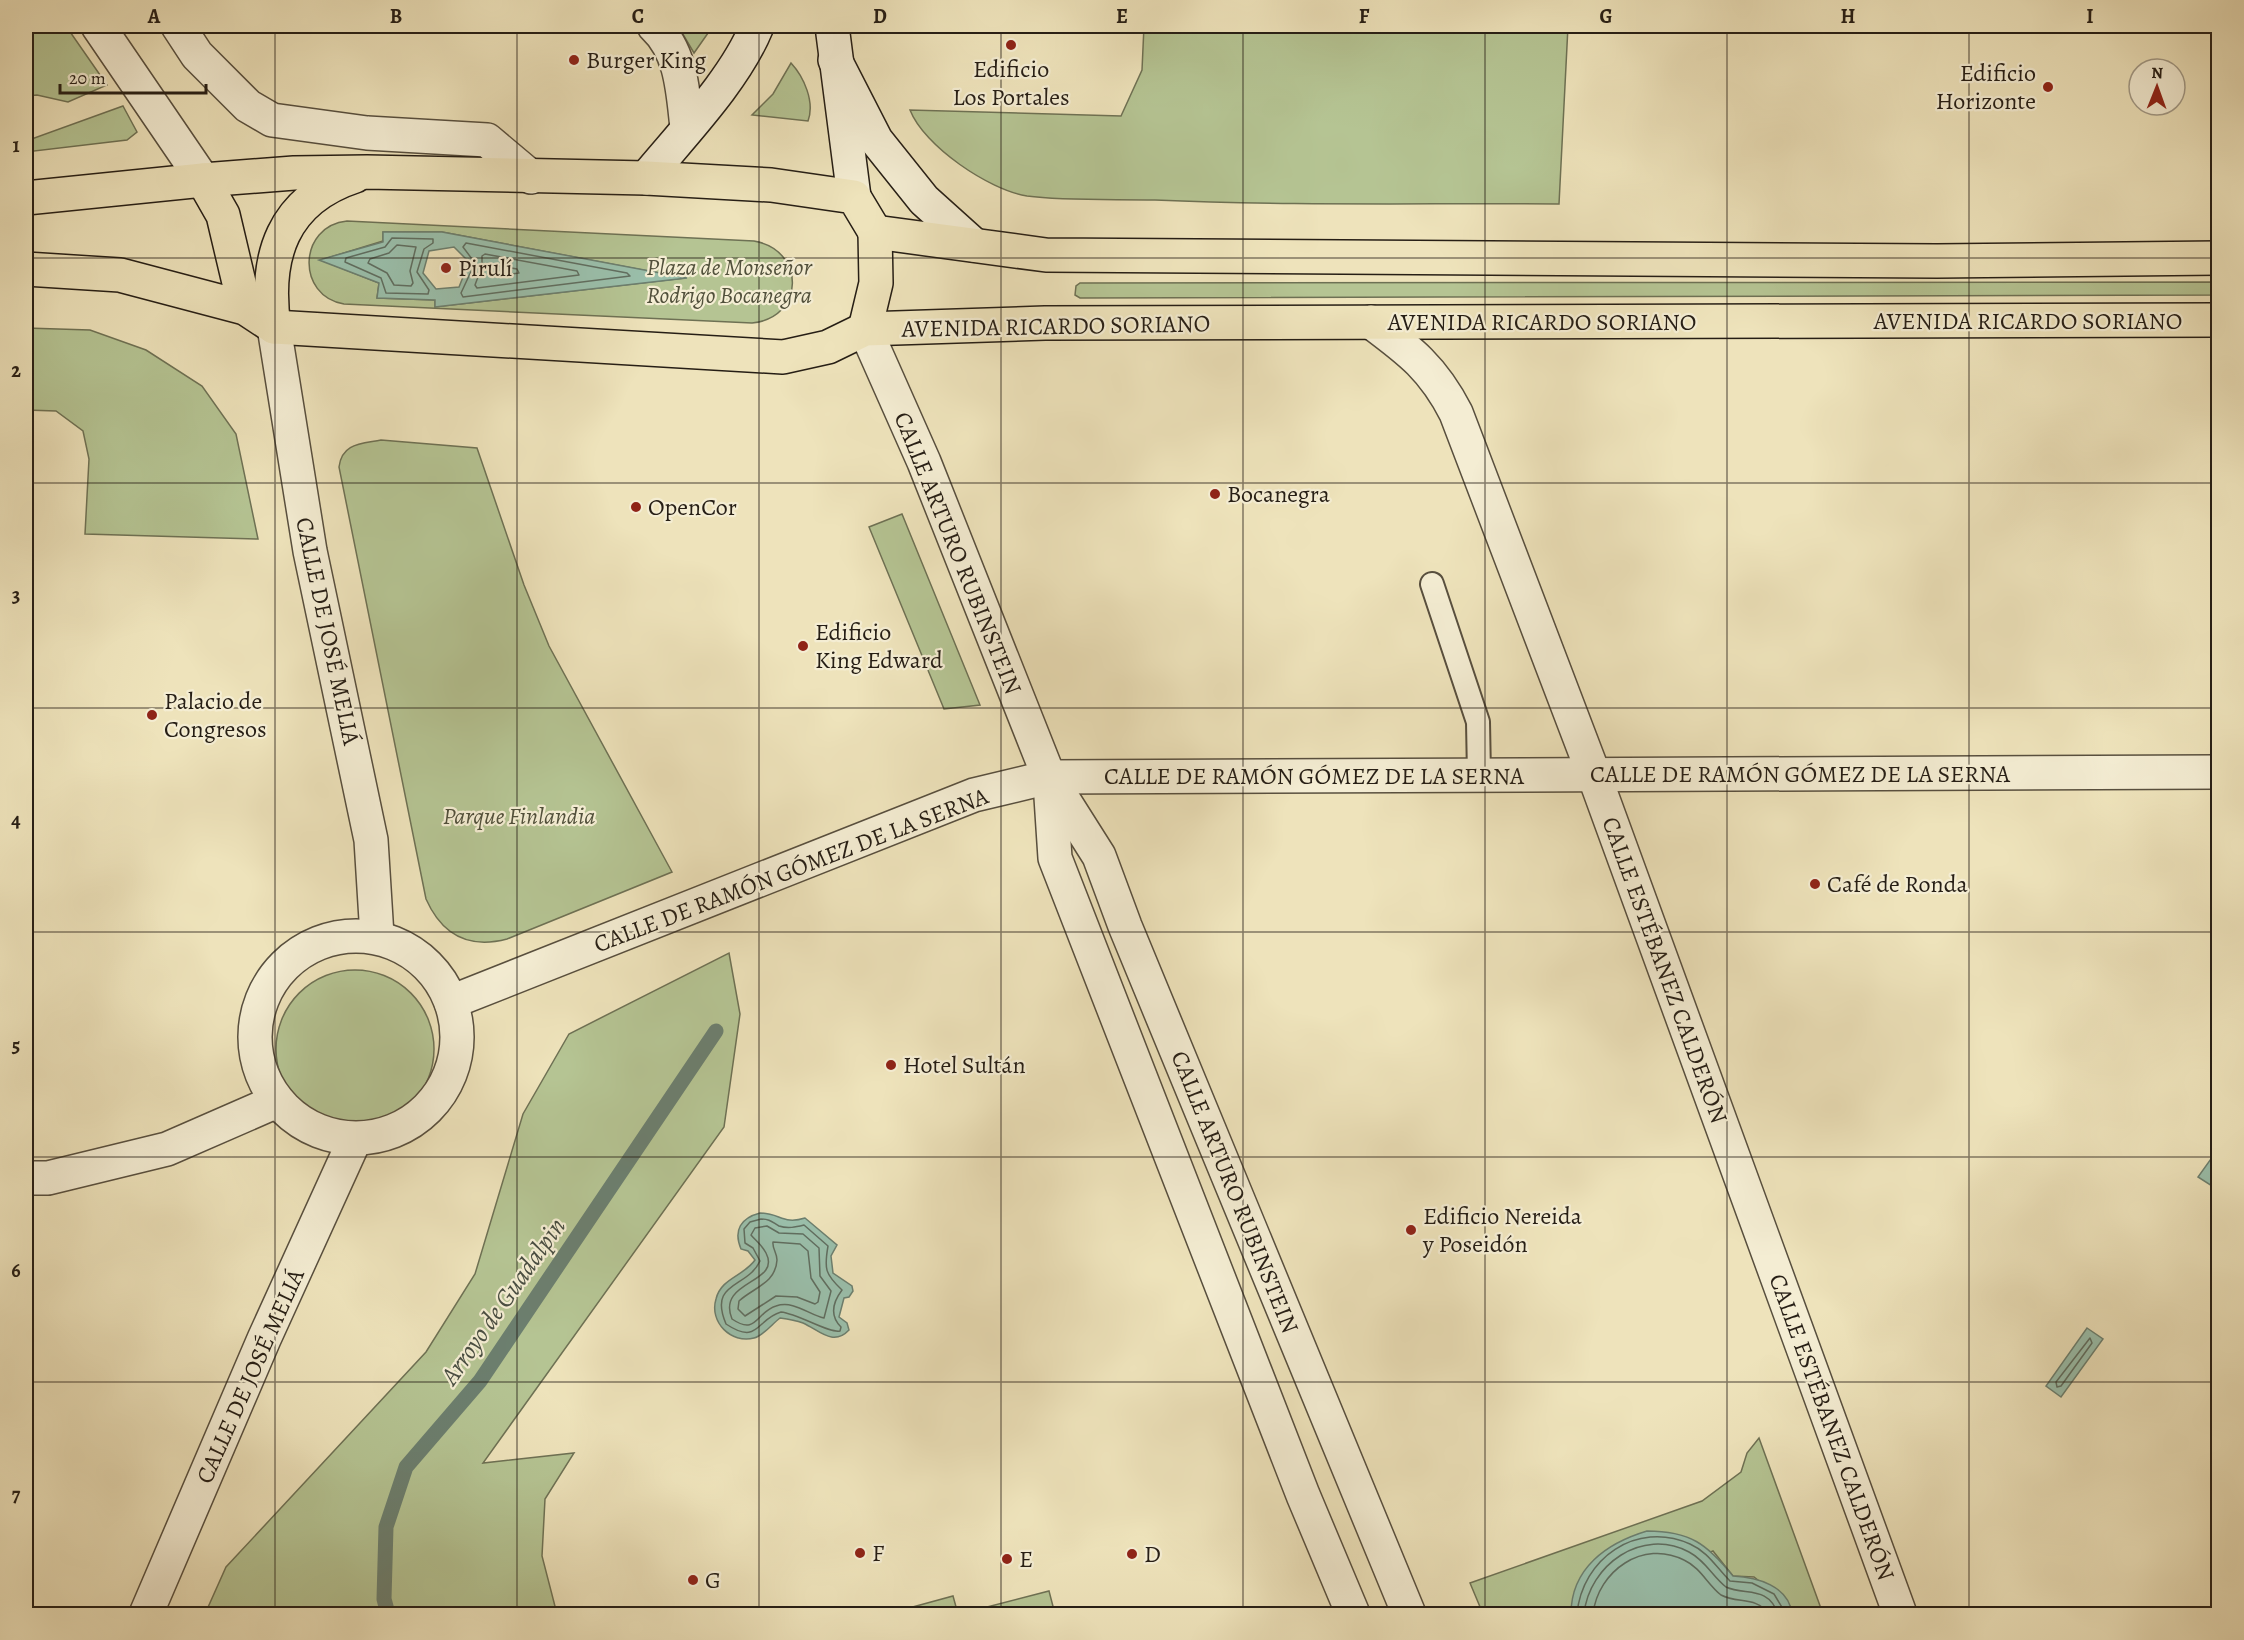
<svg xmlns="http://www.w3.org/2000/svg" width="2244" height="1640" viewBox="0 0 2244 1640" font-family="Alegreya,serif">
  <rect width="100%" height="100%" fill="#eee3bb"/>
  <filter id="stains"><feTurbulence type="fractalNoise" baseFrequency=".00333" numOctaves="4"/><feColorMatrix values="0 0 0 0 .2 0 0 0 0 .09 0 0 0 0 .02 0 0 0 .5 -.17"/></filter>
  <radialGradient id="worn" r=".72"><stop offset=".6" stop-color="#630" stop-opacity="0"/><stop offset="1" stop-color="#630" stop-opacity=".3"/></radialGradient>
  <g fill="#b5c493" stroke="#6e7154" stroke-width="1.5" fill-rule="evenodd">
    <polygon points="26,26 66,26 107,85 68,102 37,95 26,96"/>
    <polygon points="678,26 713,26 694,53"/>
    <path d="M 1144,26 L 1568,26 L 1559,204 C 1424,203 1289,206 1155,200 C 1115,199 1065,201 1027,196 C 989,190 924,146 910,110 L 1121,116 L 1142,70 Z"/>
    <path d="M 791,63 C 804,77 815,102 808,121 L 752,115 L 773,94 Z"/>
    <polygon points="123,106 137,132 127,140 26,152 26,141"/>
    <path d="M 347,221 L 754,241 C 806,250 805,318 752,323 L 344,304 C 296,296 298,226 347,221 ZM 383,232 L 442,232 L 685,278 L 435,307 L 435,300 L 377,298 L 379,283 L 321,260 L 383,241 Z"/>
    <polygon points="2218,282 2218,295 1080,298 1075,295 1076,286 1080,283"/>
    <polygon points="26,328 90,330 146,350 202,386 236,434 258,539 85,534 89,459 83,431 56,411 26,410"/>
    <path d="M 381,440 L 477,448 L 524,585 L 549,646 L 672,872 L 507,939 C 469,949 442,935 426,899 L 339,467 C 342,443 361,444 381,440 Z"/>
    <polygon points="902,514 980,705 944,709 869,527"/>
    <polygon points="729,953 740,1014 724,1127 483,1463 574,1453 545,1499 542,1556 557,1614 205,1614 226,1567 426,1352 475,1274 523,1114 569,1034"/>
    <circle cx="355" cy="1049" r="79"/>
    <polygon points="1759,1438 1823,1614 1792,1614 1791,1607 1754,1577 1733,1576 1713,1551 1571,1612 1571,1614 1483,1614 1470,1583 1702,1501 1741,1472 1747,1453"/>
    <polygon points="1049,1591 1055,1614 960,1614"/>
    <polygon points="953,1596 958,1614 887,1614"/>
  </g>
  <g fill="#9abfab" stroke="#6c7f6f" stroke-width="1.5" fill-rule="evenodd">
    <path d="M 383,232 L 442,232 L 687,278 L 435,307 L 435,300 L 377,298 L 379,283 L 319,260 L 383,242 ZM 454,247 L 469,262 L 459,287 L 436,289 L 423,273 L 429,251 Z"/>
    <polygon points="2218,1149 2218,1177 2212,1186 2198,1177"/>
    <path d="M 760,1213 C 780,1213 783,1225 805,1218 L 837,1245 L 831,1256 L 833,1273 L 852,1286 L 853,1291 L 849,1297 L 844,1298 L 839,1317 L 847,1323 L 849,1330 C 833,1347 819,1330 803,1323 C 795,1320 788,1319 780,1318 C 772,1324 763,1336 754,1338 C 731,1344 709,1322 716,1299 C 721,1278 744,1276 755,1260 L 748,1251 L 741,1249 C 733,1230 741,1218 760,1213 Z"/>
    <polygon points="2087,1328 2103,1339 2061,1397 2046,1386"/>
    <path d="M 1647,1531 C 1690,1531 1707,1544 1733,1576 C 1757,1577 1789,1586 1792,1614 L 1571,1614 C 1571,1568 1607,1543 1647,1531 Z"/>
  </g>
  <g fill="none" stroke-linecap="round" stroke-linejoin="round">
    <g stroke="#606e60" stroke-width="1.5">
      <polygon points="392,238 433,239 433,243 424,249 417,272 429,290 428,294 386,293 381,278 345,262 346,258 385,247"/>
      <polygon points="466,243 627,273 630,276 463,297 461,293 475,263 463,247"/>
      <polygon points="397,245 416,247 410,271 413,283 411,286 394,285 387,273 368,263 370,259 389,253"/>
      <polygon points="485,254 577,271 579,275 477,288 475,285 482,266 482,256"/>
      <polygon points="495,265 517,269 519,273 491,277 489,274"/>
      <path d="M 761,1219 C 770,1219 772,1222 779,1226 C 788,1229 796,1227 804,1225 L 828,1246 C 824,1269 825,1274 842,1290 C 833,1302 829,1315 841,1327 L 840,1331 C 830,1334 799,1314 781,1312 C 756,1319 759,1346 726,1324 C 708,1281 747,1289 760,1261 L 753,1248 L 745,1243 L 744,1229 L 750,1222 Z"/>
      <path d="M 767,1226 L 779,1233 L 803,1234 L 819,1248 L 820,1276 L 831,1291 L 824,1318 C 809,1315 794,1300 776,1306 C 756,1312 757,1336 732,1319 C 716,1280 782,1284 766,1253 C 762,1245 756,1241 751,1235 L 755,1228 Z"/>
      <path d="M 773,1242 L 800,1244 L 808,1251 L 811,1278 L 820,1292 L 818,1302 L 815,1304 L 797,1297 L 776,1296 L 745,1316 L 738,1309 L 739,1301 C 753,1288 776,1283 777,1260 C 777,1253 772,1248 773,1242 Z"/>
      <polygon points="2090,1338 2092,1343 2061,1386 2057,1387 2056,1382"/>
      <path d="M 1577,1614 C 1582,1559 1636,1520 1690,1544 C 1708,1552 1716,1567 1730,1581 L 1752,1583 L 1774,1594 L 1786,1614"/>
      <path d="M 1584,1614 C 1589,1565 1642,1527 1689,1552 C 1706,1561 1712,1576 1726,1587 C 1745,1596 1768,1585 1778,1614"/>
      <path d="M 1593,1614 C 1598,1571 1643,1539 1684,1560 C 1701,1568 1707,1584 1721,1595 C 1738,1604 1756,1596 1769,1614"/>
    </g>
    <polyline stroke="#6c7f6f" stroke-width="15" points="388,1614 384,1599 386,1527 406,1467 480,1381 716,1031"/>
    <defs>
      <polyline id="lane" points="1432,584 1478,722 1479,775"/>
      <g id="street">
        <polyline points="98,26 203,180"/>
        <polyline points="178,26 197,55 248,106 272,120 367,133 487,140 531,177"/>
        <path d="M 654,26 C 682,52 683,93 687,128"/>
        <path d="M 1371,322 C 1410,351 1433,368 1456,413 L 1594,775 L 1900,1614"/>
        <polyline points="274,327 310,551 371,840 377,936"/>
        <polyline points="865,329 924,462 1049,777 1099,856 1125,926 1409,1614"/>
        <polyline points="1050,782 1055,858 1303,1495 1353,1614"/>
        <circle cx="356" cy="1037" r="101"/>
        <polyline points="451,1002 974,795 1049,777 2218,772"/>
        <polyline points="26,1178 48,1178 167,1149 277,1101"/>
        <polyline points="146,1614 264,1339 355,1139"/>
      </g>
      <g id="secondary">
        <polyline points="832,26 854,197"/>
        <polyline points="835,60 876,140 924,200 974,245"/>
        <path d="M 646,178 C 683,133 735,80 757,26"/>
      </g>
      <g id="primary">
        <polyline points="203,180 223,215 245,308"/>
        <polyline points="26,198 203,180 294,173 367,172 646,178 771,185 854,197 875,232"/>
        <polyline points="875,232 1046,255 1937,261 2218,258"/>
        <polyline points="26,269 120,275 245,308 274,327 783,357 828,347 865,329 1045,323 2218,320"/>
        <path d="M 274,327 C 264,257 282,200 355,176"/>
        <polyline points="865,329 876,283 875,232"/>
      </g>
    </defs>
    <use href="#lane" stroke="#584f3e" stroke-width="26"/>
    <use href="#street" stroke="#584f3e" stroke-width="36"/>
    <use href="#secondary" stroke="#261e15" stroke-width="36"/>
    <use href="#primary" stroke="#261e15" stroke-width="36"/>
    <use href="#lane" stroke="#f4edd3" stroke-width="22"/>
    <use href="#street" stroke="#f4edd3" stroke-width="33"/>
    <use href="#secondary" stroke="#f4edd3" stroke-width="33"/>
    <use href="#primary" stroke="#eee3bb" stroke-width="33"/>
  </g>
  <path fill="none" stroke="#261e15" stroke-width="1.5" stroke-opacity="0.55" d="M 275,26 L 275,1614M 517,26 L 517,1614M 759,26 L 759,1614M 1001,26 L 1001,1614M 1243,26 L 1243,1614M 1485,26 L 1485,1614M 1727,26 L 1727,1614M 1969,26 L 1969,1614M 26,258 L 2218,258M 26,483 L 2218,483M 26,708 L 2218,708M 26,932 L 2218,932M 26,1157 L 2218,1157M 26,1382 L 2218,1382"/>
  <g fill="#8f2418" stroke="#f4edd3" stroke-width="2">
    <circle cx="1011" cy="45" r="6"/>
    <circle cx="574" cy="60" r="6"/>
    <circle cx="2048" cy="87" r="6"/>
    <circle cx="446" cy="268" r="6"/>
    <circle cx="1215" cy="494" r="6"/>
    <circle cx="636" cy="507" r="6"/>
    <circle cx="803" cy="646" r="6"/>
    <circle cx="152" cy="715" r="6"/>
    <circle cx="1815" cy="884" r="6"/>
    <circle cx="891" cy="1065" r="6"/>
    <circle cx="1411" cy="1230" r="6"/>
    <circle cx="860" cy="1553" r="6"/>
    <circle cx="1132" cy="1554" r="6"/>
    <circle cx="1007" cy="1559" r="6"/>
    <circle cx="693" cy="1580" r="6"/>
  </g>
  <g text-anchor="middle" dominant-baseline="central" stroke-width="4.5" stroke-linejoin="round" paint-order="stroke">
    <g font-size="24" fill="#261e15" stroke="#f4edd3" text-anchor="start">
      <text x="586" y="60">Burger King</text>
      <text x="1011" y="69" text-anchor="middle">Edificio<tspan x="1011" dy="28">Los Portales</tspan></text>
      <text x="2036" y="73" text-anchor="end">Edificio<tspan x="2036" dy="28">Horizonte</tspan></text>
      <text x="458" y="268">Pirulí</text>
      <text x="1227" y="494">Bocanegra</text>
      <text x="648" y="507">OpenCor</text>
      <text x="815" y="632">Edificio<tspan x="815" dy="28">King Edward</tspan></text>
      <text x="164" y="701">Palacio de<tspan x="164" dy="28">Congresos</tspan></text>
      <text x="1827" y="884">Café de Ronda</text>
      <text x="903" y="1065">Hotel Sultán</text>
      <text x="1423" y="1216">Edificio Nereida<tspan x="1423" dy="28">y Poseidón</tspan></text>
      <text x="872" y="1553">F</text>
      <text x="1144" y="1554">D</text>
      <text x="1019" y="1559">E</text>
      <text x="705" y="1580">G</text>
    </g>
    <g font-size="24" font-style="italic" fill="#51503b" stroke="#f4edd3">
      <text x="729" y="267">Plaza de Monseñor<tspan x="729" dy="28">Rodrigo Bocanegra</tspan></text>
      <text x="519" y="816">Parque Finlandia</text>
    </g>
    <g font-size="24" fill="#261e15" stroke="#f4edd3">
      <text x="2028" y="321">AVENIDA RICARDO SORIANO</text>
      <text x="1542" y="322">AVENIDA RICARDO SORIANO</text>
      <text transform="translate(1056 326) rotate(-1)">AVENIDA RICARDO SORIANO</text>
      <text transform="translate(958 553) rotate(68)">CALLE ARTURO RUBINSTEIN</text>
      <text transform="translate(328 631) rotate(78)">CALLE DE JOSÉ MELIÁ</text>
      <text x="1800" y="774">CALLE DE RAMÓN GÓMEZ DE LA SERNA</text>
      <text x="1314" y="776">CALLE DE RAMÓN GÓMEZ DE LA SERNA</text>
      <text transform="translate(791 870) rotate(-21)">CALLE DE RAMÓN GÓMEZ DE LA SERNA</text>
      <text transform="translate(1665 970) rotate(70)">CALLE ESTÉBANEZ CALDERÓN</text>
      <text transform="translate(1235 1192) rotate(68)">CALLE ARTURO RUBINSTEIN</text>
      <text transform="translate(250 1376) rotate(-66)">CALLE DE JOSÉ MELIÁ</text>
      <text transform="translate(1832 1427) rotate(70)">CALLE ESTÉBANEZ CALDERÓN</text>
    </g>
    <g font-size="26" font-style="italic" fill="#494e42" stroke="#f4edd3">
      <text transform="translate(503 1301) rotate(-55)">Arroyo de Guadalpin</text>
    </g>
  </g>
  <rect width="2244" height="1640" fill="none" stroke="#eee3bb" stroke-width="66"/>
  <g transform="translate(2157 87) rotate(1)"><circle r="28" fill="#f4edd3" stroke="#a29a87" stroke-width="1.5"/>
  <path d="M0-4.5L10 22L0 15L-10 22Z" fill="#8f2418"/>
  <text y="-9" font-size="16" font-weight="bold" text-anchor="middle" fill="#261e15">N</text>
  </g>
  <path d="M60 84v9h146v-9" fill="none" stroke="#261e15" stroke-width="3"/>
  <text x="69" y="84" font-size="18" fill="#261e15" stroke="#f4edd3" stroke-width="4.5" paint-order="stroke">20 m</text>
  <rect x="33" y="33" width="2178" height="1574" fill="none" stroke="#261e15" stroke-width="2"/>
  <g font-size="20" text-anchor="middle" font-weight="bold" fill="#261e15">
    <text x="154" y="23">A</text>
    <text x="396" y="23">B</text>
    <text x="638" y="23">C</text>
    <text x="880" y="23">D</text>
    <text x="1122" y="23">E</text>
    <text x="1364" y="23">F</text>
    <text x="1606" y="23">G</text>
    <text x="1848" y="23">H</text>
    <text x="2090" y="23">I</text>
    <text x="16" y="152">1</text>
    <text x="16" y="377">2</text>
    <text x="16" y="602">3</text>
    <text x="16" y="827">4</text>
    <text x="16" y="1052">5</text>
    <text x="16" y="1277">6</text>
    <text x="16" y="1501">7</text>
  </g>
  <rect width="100%" height="100%" filter="url(#stains)"/>
  <rect width="100%" height="100%" fill="url(#worn)"/>
</svg>
